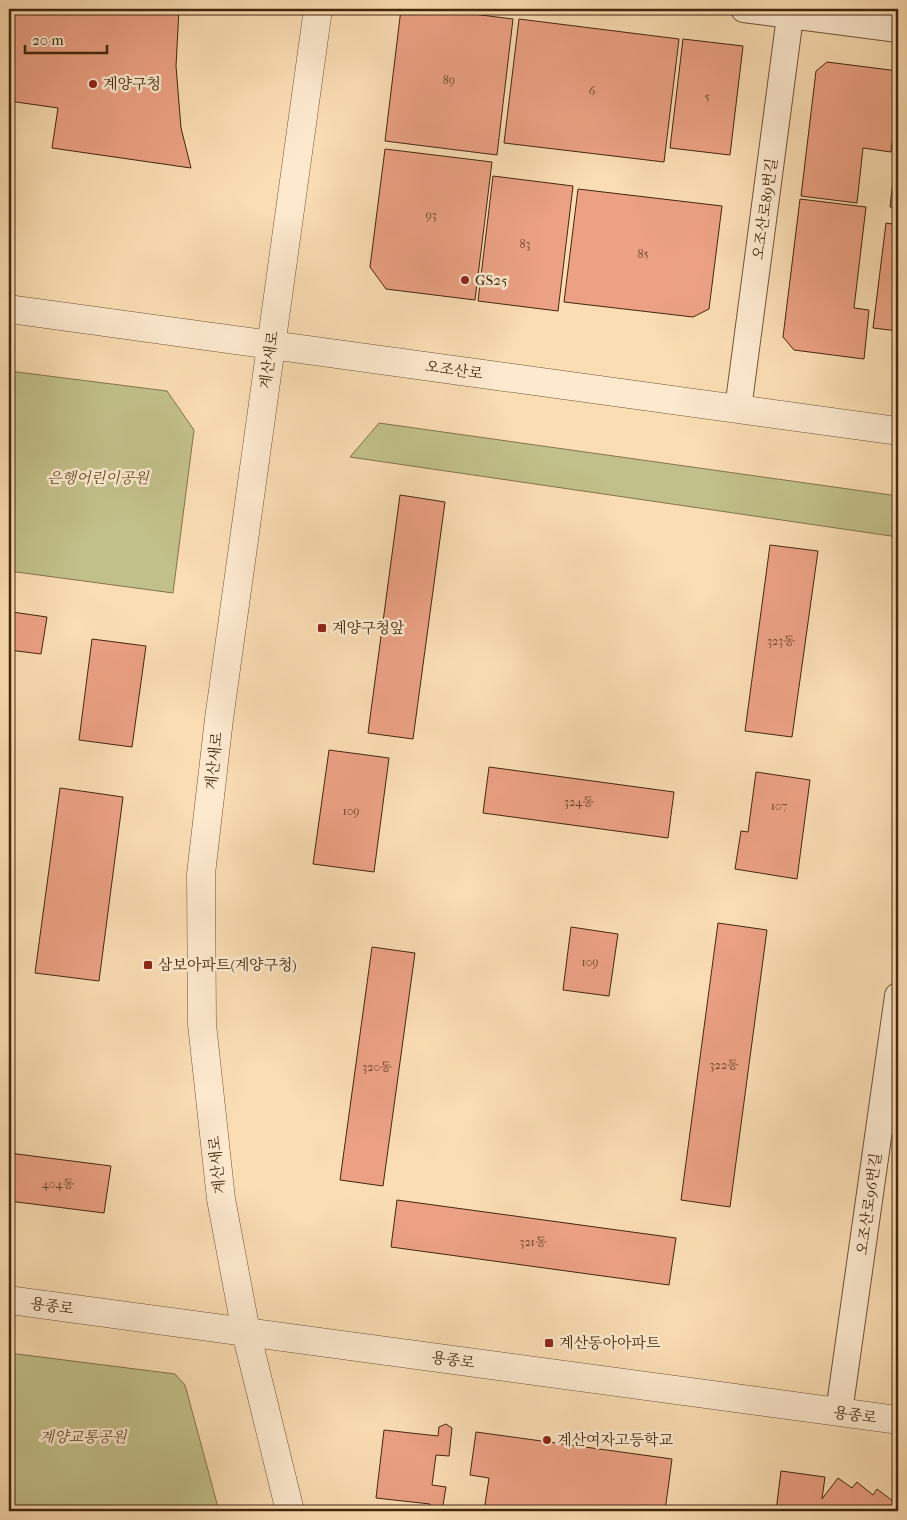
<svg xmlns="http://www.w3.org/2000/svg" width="907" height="1520" viewBox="0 0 907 1520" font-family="'IM FELL French Canon','Noto Serif KR',serif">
  <rect width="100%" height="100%" fill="#fbddb3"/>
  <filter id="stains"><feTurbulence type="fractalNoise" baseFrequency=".004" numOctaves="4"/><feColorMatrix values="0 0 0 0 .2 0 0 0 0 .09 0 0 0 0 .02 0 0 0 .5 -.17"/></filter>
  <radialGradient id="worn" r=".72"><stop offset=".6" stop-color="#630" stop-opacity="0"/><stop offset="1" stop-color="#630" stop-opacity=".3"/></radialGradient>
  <g fill="#c2c08a" stroke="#82744a">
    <polygon points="9,371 167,391 194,430 173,593 9,571"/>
    <polygon points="379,423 898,496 898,537 350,457"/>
    <polygon points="9,1353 175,1374 185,1385 219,1511 9,1511"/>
  </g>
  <g fill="#eca184" stroke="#42270b">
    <polygon points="9,9 179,9 176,66 181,128 191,168 52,148 58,108 9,101"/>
    <polygon points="401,9 433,9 513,19 497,155 385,141"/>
    <polygon points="519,19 679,39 664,162 504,143"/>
    <polygon points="683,39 743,46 730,155 670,148"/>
    <polygon points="827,62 898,71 898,90 891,152 863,148 857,203 801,196 816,71"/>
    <polygon points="898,136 898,208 890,207"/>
    <polygon points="385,149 492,162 475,300 386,289 370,267"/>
    <polygon points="493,176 573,186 558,311 478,301"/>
    <polygon points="578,189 722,206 709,309 693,317 564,302"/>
    <polygon points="800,199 866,207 854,308 869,310 864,359 794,350 783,337"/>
    <polygon points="886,223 898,225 898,331 873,328"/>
    <polygon points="400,495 445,502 413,739 368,733"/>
    <polygon points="770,545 818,551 792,737 745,731"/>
    <polygon points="12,612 47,617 41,654 9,650"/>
    <polygon points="92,639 146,646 132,747 79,740"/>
    <polygon points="329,750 389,758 374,872 313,864"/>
    <polygon points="489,767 674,792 668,838 483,813"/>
    <polygon points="756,772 810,780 797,879 735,869 741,831 748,832"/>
    <polygon points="60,788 123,797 99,981 35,973"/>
    <polygon points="718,923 767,930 730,1207 681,1200"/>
    <polygon points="571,927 618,934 609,996 563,990"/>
    <polygon points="372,947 415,953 383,1186 340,1180"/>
    <polygon points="9,1153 111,1166 104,1213 9,1201"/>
    <polygon points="397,1200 676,1238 669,1285 391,1247"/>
    <polygon points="446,1424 452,1428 449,1456 436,1455 432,1485 446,1487 442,1511 429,1511 430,1504 376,1498 384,1430 438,1436 439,1427"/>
    <polygon points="476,1432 672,1459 665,1511 484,1511 489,1478 470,1475"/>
    <polygon points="781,1471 825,1477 822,1499 838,1478 852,1488 857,1482 873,1495 877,1489 898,1505 898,1511 776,1511"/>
  </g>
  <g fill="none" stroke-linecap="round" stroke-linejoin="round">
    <defs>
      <g id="minor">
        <polyline points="744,9 898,29"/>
        <polyline points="738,409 791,9"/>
        <polyline points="839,1412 898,996"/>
      </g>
      <g id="tertiary">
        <polyline points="9,309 898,431"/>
        <polyline points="9,1300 898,1420"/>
        <polyline points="290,1511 246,1332 221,1199 202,1024 201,874 219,719 318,9"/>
      </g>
    </defs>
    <use href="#minor" stroke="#705435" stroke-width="28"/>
    <use href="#tertiary" stroke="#705435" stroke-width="29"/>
    <use href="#minor" stroke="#fce9ce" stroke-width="26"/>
    <use href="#tertiary" stroke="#fce9ce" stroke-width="28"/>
  </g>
  <g fill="#8f2418" stroke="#fce9ce" stroke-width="2">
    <circle cx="93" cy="84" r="5"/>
    <circle cx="465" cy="280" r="5"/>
    <rect x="317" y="623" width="10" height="10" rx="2.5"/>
    <rect x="143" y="960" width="10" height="10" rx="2.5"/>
    <rect x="544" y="1338" width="10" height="10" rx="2.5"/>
    <circle cx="547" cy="1440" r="5"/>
  </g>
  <g text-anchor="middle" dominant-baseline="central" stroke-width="5" stroke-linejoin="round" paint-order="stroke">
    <g font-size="12" fill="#6c4629">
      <text x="449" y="80">89</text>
      <text x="592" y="91">6</text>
      <text x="707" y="97">5</text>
      <text x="431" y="215">93</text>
      <text x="525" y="244">83</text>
      <text x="643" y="254">85</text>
      <text x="781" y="641">323동</text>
      <text x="579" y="802">324동</text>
      <text x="779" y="806">107</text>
      <text x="351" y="811">109</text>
      <text x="590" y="962">109</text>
      <text x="724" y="1065">322동</text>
      <text x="377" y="1067">320동</text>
      <text x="58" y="1184">404동</text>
      <text x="533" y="1242">321동</text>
    </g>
    <g font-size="15" fill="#42270b" stroke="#fce9ce" text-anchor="start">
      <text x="103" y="84">계양구청</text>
      <text x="475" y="280">GS25</text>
      <text x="332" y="628">계양구청앞</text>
      <text x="158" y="965">삼보아파트(계양구청)</text>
      <text x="559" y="1343">계산동아아파트</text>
      <text x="557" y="1440">계산여자고등학교</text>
    </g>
    <g font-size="15" fill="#42270b" stroke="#fce9ce">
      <text transform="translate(765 209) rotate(-82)">오조산로89번길</text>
      <text transform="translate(269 360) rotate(-82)">계산새로</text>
      <text transform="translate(454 370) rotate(8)">오조산로</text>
      <text transform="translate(214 761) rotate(-84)">계산새로</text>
      <text transform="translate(217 1165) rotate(-96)">계산새로</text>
      <text transform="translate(869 1204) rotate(-82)">오조산로96번길</text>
      <text transform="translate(52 1306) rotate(8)">용종로</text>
      <text transform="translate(453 1360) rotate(8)">용종로</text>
      <text transform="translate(855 1415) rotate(8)">용종로</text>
    </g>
    <g font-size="15" font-style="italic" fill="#624d2b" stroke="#fce9ce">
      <text x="98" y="478">은행어린이공원</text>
      <text x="83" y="1437">계양교통공원</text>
    </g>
  </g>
  <rect width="907" height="1520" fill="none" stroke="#fbddb3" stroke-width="30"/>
  <rect x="10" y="10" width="887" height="1500" fill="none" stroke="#42270b" stroke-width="2.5"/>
  <rect x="15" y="15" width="877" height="1490" fill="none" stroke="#42270b"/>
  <path d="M25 45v8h82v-8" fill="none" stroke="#42270b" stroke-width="2.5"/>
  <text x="32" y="45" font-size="15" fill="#42270b" stroke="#fce9ce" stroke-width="4" paint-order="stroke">20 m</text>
  <rect width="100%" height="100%" filter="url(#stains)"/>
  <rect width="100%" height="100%" fill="url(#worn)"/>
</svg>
